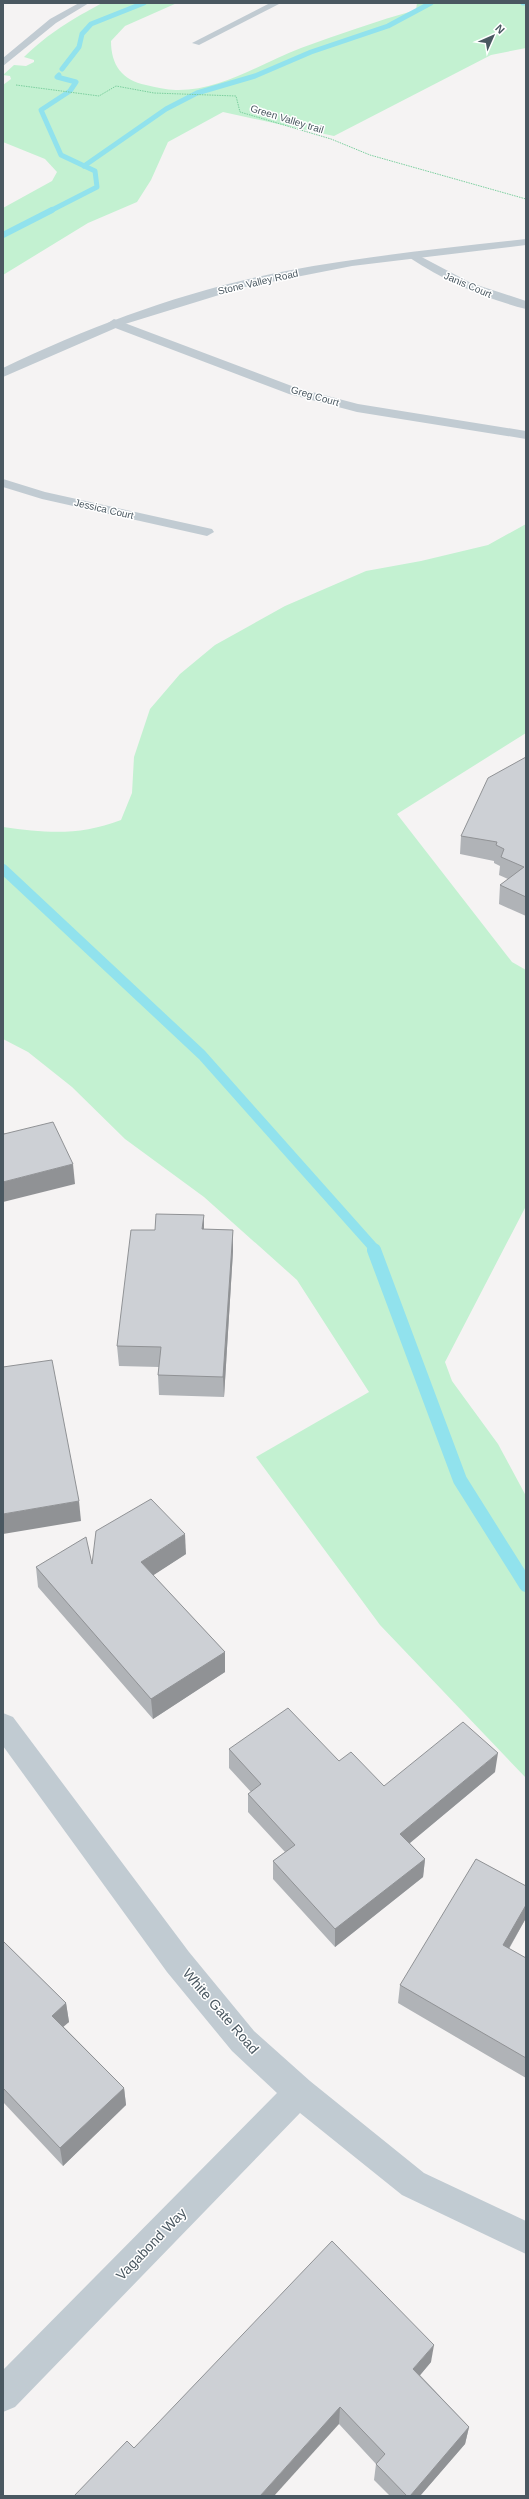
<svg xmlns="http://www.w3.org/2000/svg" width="529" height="2499" viewBox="0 0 529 2499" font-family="Helvetica,sans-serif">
  <rect width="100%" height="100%" fill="#f5f3f3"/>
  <g fill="#c3f1d1">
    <path d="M 102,3 L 177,3 L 125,26 L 111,41 C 111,65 122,80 146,85 C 156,87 166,90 176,90 C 221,91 261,63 301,48 C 339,34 377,21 416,10 L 417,3 L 526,3 L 526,48 L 491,55 L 334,136 L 223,112 L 168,142 L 151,180 L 137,202 L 88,223 L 3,275 L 3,208 L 52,181 L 57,172 L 45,159 L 3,142 L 3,85 L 11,79 L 10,76 L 3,75 L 14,65 L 26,66 L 34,62 L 34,60 L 24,57 C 50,32 71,20 102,3 Z"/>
    <path d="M 526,524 L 526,733 L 397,814 L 512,962 L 526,970 L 526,1206 L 445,1362 L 452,1381 L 498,1444 L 526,1496 L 526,1778 L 380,1625 L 256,1457 L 369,1392 L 297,1280 L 204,1197 L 125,1139 L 72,1087 L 28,1052 L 3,1039 L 3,827 C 47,833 79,836 121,820 L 132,793 L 134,757 L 150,709 L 180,674 L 215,645 L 285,606 L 366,571 L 421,561 L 488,545 Z"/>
  </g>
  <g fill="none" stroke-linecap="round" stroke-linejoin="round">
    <g stroke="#91e2ed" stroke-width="5">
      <polyline points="523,3 526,3"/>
      <polyline points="62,69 79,47 82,34 91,24 144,3"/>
      <polyline points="84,166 166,109 197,93 255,76 311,52 388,26 431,3"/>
      <polyline points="50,211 97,187 95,171 61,155 41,110 70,91 76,82 57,77 59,75"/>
    </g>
    <polyline stroke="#91e2ed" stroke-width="6" points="3,235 52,210"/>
    <polyline stroke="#91e2ed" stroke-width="10" points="3,869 202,1055 372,1246 374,1251"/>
    <polyline stroke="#91e2ed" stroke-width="14" points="374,1250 460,1480 526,1585"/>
    <polyline stroke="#7bcf9e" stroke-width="1" stroke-dasharray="1.5 1" stroke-linecap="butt" points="16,85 99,96 116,86 154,93 236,96 240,112 331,139 370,155 526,199"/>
    <g fill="#c1cbd2" fill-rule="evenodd">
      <polygon points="270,3 281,3 199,45 192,43"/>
      <path d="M 414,253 L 471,283 L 526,301 L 526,309 C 484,298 446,282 410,258 L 408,256 Z"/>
      <polygon points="114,319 297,388 358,404 526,431 526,439 357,412 289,394 110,326 108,323"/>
      <polygon points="3,479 45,492 212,529 214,532 207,536 42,499 3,487"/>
      <polygon points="3,1713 13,1717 189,1952 254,2031 310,2081 424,2173 526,2221 526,2254 402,2195 300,2113 15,2407 3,2412 3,2370 277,2093 232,2051 167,1972 3,1746"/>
    </g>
    <g fill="#c1cbd2" fill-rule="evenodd">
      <polygon points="79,3 89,3 56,23 3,66 3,58 50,19"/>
      <path d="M 526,239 L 526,245 L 352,266 L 245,287 L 125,324 L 3,377 L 3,368 C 93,325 187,290 286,271 C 365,256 446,248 526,239 Z"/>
    </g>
  </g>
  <g fill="#b0b3b7">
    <polygon points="526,757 526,916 499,904 500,885 508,879 499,875 500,866 494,863 494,861 460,854 461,836"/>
    <polygon points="204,1215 204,1229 233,1230 233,1251 224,1397 159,1395 158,1375 159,1367 119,1366 117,1346 155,1230"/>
    <polygon points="186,1554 153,1575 225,1652 225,1672 153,1719 38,1587 36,1567 92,1564"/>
    <polygon points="229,1749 339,1761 384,1786 495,1772 410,1843 425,1859 423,1877 335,1947 273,1879 273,1861 285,1852 248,1812 248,1794 251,1792 229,1768"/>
    <polygon points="526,1886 526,1918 509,1949 526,1958 526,2078 398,2003 400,1985"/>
    <polygon points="3,1941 66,2003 69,2022 63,2026 124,2088 126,2105 63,2166 3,2102"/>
    <polygon points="431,2362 420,2375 469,2427 465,2444 420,2496 390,2496 374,2480 376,2464 339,2424 134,2448"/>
    <polygon points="526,2463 526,2484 525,2466"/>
  </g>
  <g fill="#909295">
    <polygon points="73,1164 75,1184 3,1202 3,1182"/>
    <polygon points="204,1215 204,1235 202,1229"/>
    <polygon points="233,1230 233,1251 224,1397 223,1377"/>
    <polygon points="79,1501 81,1521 3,1534 3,1514"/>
    <polygon points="185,1534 186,1554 143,1582 141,1562"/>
    <polygon points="225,1652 225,1672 153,1719 151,1699"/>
    <polygon points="498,1753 495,1772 399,1852 400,1834"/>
    <polygon points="425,1859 423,1877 335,1947 335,1929"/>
    <polygon points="526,1905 526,1918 500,1964 503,1945"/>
    <polygon points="66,2003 69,2022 55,2034 52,2016"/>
    <polygon points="124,2088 126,2105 63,2166 60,2148"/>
    <polygon points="434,2345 431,2362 411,2386 413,2369"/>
    <polygon points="340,2407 339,2424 274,2496 260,2496"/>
    <polygon points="469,2427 465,2444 420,2496 410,2496"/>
  </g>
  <g fill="#cdd0d5" stroke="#909295">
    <polygon points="526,757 526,897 500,885 524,867 501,857 504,849 496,845 497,842 461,836 488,778"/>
    <polygon points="53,1122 73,1164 3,1182 3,1131 4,1134"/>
    <polygon points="156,1214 204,1215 202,1229 233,1230 223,1377 158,1375 161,1347 117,1346 131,1230 155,1230"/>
    <polygon points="52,1360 79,1501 3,1514 3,1367"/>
    <polygon points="151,1499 185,1534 141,1562 225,1652 151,1699 36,1567 86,1537 92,1564 96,1531"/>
    <polygon points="288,1708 339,1761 351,1752 384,1786 463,1722 498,1753 400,1834 425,1859 335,1929 273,1861 295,1845 248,1794 261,1784 229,1749"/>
    <polygon points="476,1859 526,1886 526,1905 503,1945 526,1958 526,2058 400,1985"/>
    <polygon points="3,1941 66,2003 52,2016 124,2088 60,2148 3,2088"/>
    <polygon points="332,2241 434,2345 413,2369 469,2427 410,2496 407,2496 376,2464 385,2454 340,2407 260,2496 74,2496 127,2441 134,2448"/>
  </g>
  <g text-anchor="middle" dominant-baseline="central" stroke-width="3" stroke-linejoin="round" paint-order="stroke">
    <g font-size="10" fill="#4a5861" stroke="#fff">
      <text transform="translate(287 119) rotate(17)">Green Valley trail</text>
      <text transform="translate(258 282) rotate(-13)">Stone Valley Road</text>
      <text transform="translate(468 285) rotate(23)">Janis Court</text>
      <text transform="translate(315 396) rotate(16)">Greg Court</text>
      <text transform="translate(104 509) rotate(13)">Jessica Court</text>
    </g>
    <g font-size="14" fill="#4a5861" stroke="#fff">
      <text transform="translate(221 2011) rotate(49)">White Gate Road</text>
      <text transform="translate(151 2244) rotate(-46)">Vagabond Way</text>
    </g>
  </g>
  <rect width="529" height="2499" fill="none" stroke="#4a5861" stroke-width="8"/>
  <g transform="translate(493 36) rotate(45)" stroke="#ffffff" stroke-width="3" paint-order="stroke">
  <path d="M0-3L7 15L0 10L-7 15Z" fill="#4a5861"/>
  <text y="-6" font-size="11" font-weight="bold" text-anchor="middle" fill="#4a5861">N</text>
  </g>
</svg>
